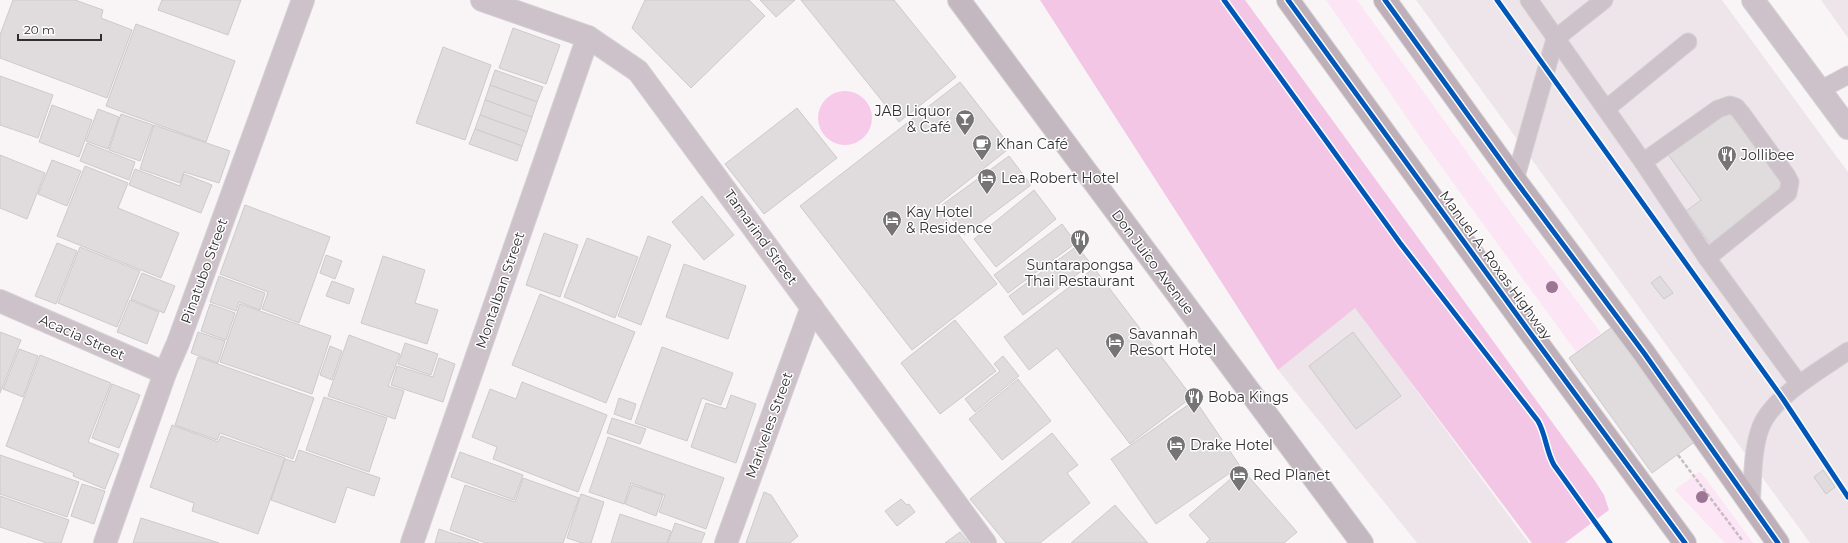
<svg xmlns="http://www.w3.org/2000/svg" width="1848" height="543" viewBox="0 0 1848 543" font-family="Montserrat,sans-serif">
  <rect width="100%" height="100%" fill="#f9f5f7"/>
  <g fill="#eee5ea">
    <polygon points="1416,0 1722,0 1848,172 1848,543 1810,543"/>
    <polygon points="1821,0 1848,0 1848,38"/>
    <polygon points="1355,307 1529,543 1417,543 1278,370"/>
  </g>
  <g fill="#fce5f4">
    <polygon points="1326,0 1357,0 1516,220 1601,333 1576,352 1425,144"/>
    <polygon points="1700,471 1753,543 1725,543 1675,490"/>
  </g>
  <polygon fill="#f2c6e4" points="1040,0 1245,0 1595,481 1604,495 1609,510 1565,543 1532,543 1355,308 1278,370"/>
  <circle fill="#f8cae9" cx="845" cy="118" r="27"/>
  <g fill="#e0dcde" stroke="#cccacb">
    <polygon points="13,0 75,0 103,10 101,18 132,30 107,98 0,58 0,35"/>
    <polygon points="162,0 241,0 228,35 158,10"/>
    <polygon points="645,0 749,0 765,16 691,88 632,28"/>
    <polygon points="760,0 795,0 776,17"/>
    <polygon points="801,0 894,0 956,77 899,122"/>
    <polygon points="136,24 235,61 206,142 106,106"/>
    <polygon points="513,28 560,45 546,84 499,68"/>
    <polygon points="443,47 491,65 465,140 416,123"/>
    <polygon points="495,70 543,87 537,102 490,85"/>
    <polygon points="0,76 53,95 38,138 0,125"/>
    <polygon points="960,82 1011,147 936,206 997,284 912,350 800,206"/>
    <polygon points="490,85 537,102 532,117 485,100"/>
    <polygon points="485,100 532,117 527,132 480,115"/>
    <polygon points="52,105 92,120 79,157 39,142"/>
    <polygon points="797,108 837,158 764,214 725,164"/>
    <polygon points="98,109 119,117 108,149 86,141"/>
    <polygon points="1728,110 1787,191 1712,246 1686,211 1701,200 1667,153"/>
    <polygon points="121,114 153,125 140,161 109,150"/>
    <polygon points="480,115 527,132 522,146 475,129"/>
    <polygon points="154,125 230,151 219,183 184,172 180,183 140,169"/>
    <polygon points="475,129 522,146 517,161 469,144"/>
    <polygon points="87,143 135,162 129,180 80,161"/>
    <polygon points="0,155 45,173 27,219 0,208"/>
    <polygon points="1009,156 1031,185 964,235 942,205"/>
    <polygon points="52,160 81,171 67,206 38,194"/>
    <polygon points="85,166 128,183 118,208 179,233 161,278 57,236"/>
    <polygon points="135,169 180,186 184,174 212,185 201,213 129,185"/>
    <polygon points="1034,190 1056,219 996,267 974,239"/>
    <polygon points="702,196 734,235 704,260 672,222"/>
    <polygon points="245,205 330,237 299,323 262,309 268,292 220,274"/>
    <polygon points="1062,224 1076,243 1008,293 994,275"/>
    <polygon points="544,233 578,245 560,297 526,285"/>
    <polygon points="648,236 671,245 641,325 618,316"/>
    <polygon points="587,238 638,257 615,318 564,297"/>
    <polygon points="57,243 77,251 56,304 35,296"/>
    <polygon points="1077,246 1091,264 1023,315 1009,296"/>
    <polygon points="80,247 140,271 117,327 58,303"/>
    <polygon points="326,255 342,261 335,279 320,273"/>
    <polygon points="383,256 425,270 415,303 438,310 427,344 361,323"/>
    <polygon points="684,264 746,286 728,339 666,317"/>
    <polygon points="1094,268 1192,397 1130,444 1057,348 1029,370 1004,337"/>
    <polygon points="142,273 175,286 164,313 131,299"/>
    <polygon points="219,276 265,293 260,310 239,302 236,311 210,302"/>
    <polygon points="1660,276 1673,293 1664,299 1651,283"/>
    <polygon points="332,281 354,289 349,304 326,296"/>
    <polygon points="540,294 635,332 606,403 512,365"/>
    <polygon points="130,300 159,312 147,344 117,332"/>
    <polygon points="210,304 235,313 226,340 201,331"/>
    <polygon points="240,304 331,336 312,394 220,362"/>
    <polygon points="955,320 996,371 940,414 901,363"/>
    <polygon points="1612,327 1696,441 1652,473 1569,358"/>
    <polygon points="0,332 21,340 0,393"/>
    <polygon points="198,332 225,341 218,363 191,353"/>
    <polygon points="1353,332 1401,396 1356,429 1309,366"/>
    <polygon points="349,335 400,354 388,386 404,391 395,419 328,396"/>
    <polygon points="405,343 438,354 431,375 398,364"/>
    <polygon points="330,346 342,351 332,380 320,375"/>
    <polygon points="662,347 733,373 721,405 702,398 687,441 635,423"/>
    <polygon points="19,349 38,356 23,397 3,389"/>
    <polygon points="40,355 111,383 88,442 119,454 105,489 73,476 74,473 6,446"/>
    <polygon points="1003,356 1019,376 975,412 965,399 1000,371 994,364"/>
    <polygon points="198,357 314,398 293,459 220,433 217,440 175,425"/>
    <polygon points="439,358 455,364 443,402 391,385 397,366 433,377"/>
    <polygon points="1018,379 1051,421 1002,460 969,419"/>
    <polygon points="522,382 607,415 578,492 493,459 497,447 472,437 490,389 516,399"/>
    <polygon points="112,384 140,395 119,448 92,438"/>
    <polygon points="731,395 756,404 736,463 691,447 706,403 726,409"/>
    <polygon points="324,397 387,418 369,472 306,450"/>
    <polygon points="619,398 636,404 631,420 614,414"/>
    <polygon points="1195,400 1240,466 1156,524 1111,459"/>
    <polygon points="612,418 646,429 640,444 607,433"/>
    <polygon points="172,425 218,442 221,436 285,458 258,534 192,511 194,503 150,487"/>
    <polygon points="1052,433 1078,465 1067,473 1090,503 1040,543 1006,543 970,499"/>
    <polygon points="608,437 724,478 706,529 659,512 665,495 631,483 624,504 589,492"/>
    <polygon points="299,450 380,478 374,496 347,487 335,523 271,500 285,459 295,462"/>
    <polygon points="460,452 523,475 514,500 451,477"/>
    <polygon points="0,455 79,482 67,517 0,494"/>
    <polygon points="1242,469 1297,532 1284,543 1206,543 1210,539 1189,515"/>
    <polygon points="1823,470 1835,487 1826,494 1814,477"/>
    <polygon points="523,478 579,498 563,543 486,543 450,530 465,485 515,502"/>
    <polygon points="82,484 105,491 94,524 71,516"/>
    <polygon points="632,485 663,495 656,516 625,504"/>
    <polygon points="764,492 771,495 798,536 790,543 746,543"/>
    <polygon points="581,494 604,502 591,543 582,543 567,538"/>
    <polygon points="0,496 69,520 61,543 47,543 0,527"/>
    <polygon points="901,499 907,505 909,504 915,512 897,526 885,511"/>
    <polygon points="1115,505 1148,543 1071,543"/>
    <polygon points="620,514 671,531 667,543 611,543"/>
    <polygon points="141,518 219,543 133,543"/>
    <polygon points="675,523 705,533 701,543 668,543"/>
    <polygon points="439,529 479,543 435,543"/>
    <polygon points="960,532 969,543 945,543"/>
  </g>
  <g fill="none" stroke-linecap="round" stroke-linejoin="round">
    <defs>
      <g id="lane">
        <polyline points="1529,0 1643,162 1707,258 1799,384"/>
        <polyline points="1820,90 1848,75"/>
        <polyline points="1606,109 1688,42"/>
        <polyline points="1643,162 1718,109 1730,105 1736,107 1742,114 1787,176 1790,182 1788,193 1707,258"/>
        <polyline points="1515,180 1555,39 1604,0"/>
        <path d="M 1751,505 C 1753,480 1752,452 1760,429 C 1771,397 1821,370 1848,351"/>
      </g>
      <g id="street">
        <polyline points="482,0 588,37 638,71 985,543"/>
        <polyline points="1753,0 1848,128"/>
        <polyline points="0,301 165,373"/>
        <polyline points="105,543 165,373 178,343 303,0"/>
        <polyline points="412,543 588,37"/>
        <polyline points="726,543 812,307"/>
      </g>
      <polyline id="secondary" points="959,0 1362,543"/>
      <g id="primary">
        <polyline points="1288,0 1528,330 1685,543"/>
        <polyline points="1385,0 1515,180 1644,353 1778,543"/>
      </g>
    </defs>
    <use href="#lane" stroke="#d4d2d3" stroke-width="19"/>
    <use href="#street" stroke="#d4d2d3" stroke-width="24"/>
    <use href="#secondary" stroke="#d4d2d3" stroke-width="24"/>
    <use href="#primary" stroke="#d4d2d3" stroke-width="24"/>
    <polyline stroke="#c5bdc2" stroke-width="2.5" stroke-dasharray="4 2" stroke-linecap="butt" points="1678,455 1742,540"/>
    <use href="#lane" stroke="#cdc2c9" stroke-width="17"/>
    <use href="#street" stroke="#cdc2c9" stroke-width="22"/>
    <use href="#secondary" stroke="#c4b8c0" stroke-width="22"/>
    <use href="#primary" stroke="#beafb9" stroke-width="22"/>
    <defs>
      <g id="cycleway">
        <path d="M 1224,0 L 1400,243 L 1538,421 C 1546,435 1546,451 1554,465 L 1610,543"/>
        <polyline points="1288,0 1528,330 1685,543"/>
        <polyline points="1385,0 1515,180 1644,353 1778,543"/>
        <polyline points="1497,0 1783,399 1848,497"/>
      </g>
    </defs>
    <use href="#cycleway" stroke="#fff" stroke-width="8"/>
    <use href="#cycleway" stroke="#0057b8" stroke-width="5"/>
  </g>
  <g fill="#9c7593">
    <circle cx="1552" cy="287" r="6"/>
    <circle cx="1702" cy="497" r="6"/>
  </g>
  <defs>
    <symbol id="bar-pin" viewBox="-11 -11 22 30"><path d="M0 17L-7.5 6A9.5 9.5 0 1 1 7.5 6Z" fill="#777476" stroke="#fff"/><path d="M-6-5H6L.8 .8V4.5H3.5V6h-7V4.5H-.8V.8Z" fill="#fff"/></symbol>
    <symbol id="cafe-pin" viewBox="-11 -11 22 30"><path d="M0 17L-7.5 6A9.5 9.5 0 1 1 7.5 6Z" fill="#777476" stroke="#fff"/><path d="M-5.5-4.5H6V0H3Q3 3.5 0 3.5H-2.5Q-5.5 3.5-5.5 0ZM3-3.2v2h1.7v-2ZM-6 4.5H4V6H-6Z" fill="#fff"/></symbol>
    <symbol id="restaurant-pin" viewBox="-11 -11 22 30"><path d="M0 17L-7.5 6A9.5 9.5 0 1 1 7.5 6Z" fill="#777476" stroke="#fff"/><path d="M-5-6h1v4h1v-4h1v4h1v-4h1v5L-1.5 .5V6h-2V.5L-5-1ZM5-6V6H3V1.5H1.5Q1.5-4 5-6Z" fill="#fff"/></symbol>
    <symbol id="hotel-pin" viewBox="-11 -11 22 30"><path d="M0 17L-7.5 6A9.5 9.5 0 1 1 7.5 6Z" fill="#777476" stroke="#fff"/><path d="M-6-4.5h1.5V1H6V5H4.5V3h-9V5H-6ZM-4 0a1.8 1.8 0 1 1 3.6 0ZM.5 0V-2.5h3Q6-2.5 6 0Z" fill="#fff"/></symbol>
  </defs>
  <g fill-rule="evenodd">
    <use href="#bar-pin" x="954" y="108" width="22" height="30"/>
    <use href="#cafe-pin" x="971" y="133" width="22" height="30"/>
    <use href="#restaurant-pin" x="1716" y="144" width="22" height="30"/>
    <use href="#hotel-pin" x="976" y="167" width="22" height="30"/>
    <use href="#hotel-pin" x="881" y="209" width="22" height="30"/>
    <use href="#restaurant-pin" x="1069" y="228" width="22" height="30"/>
    <use href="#hotel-pin" x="1104" y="331" width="22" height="30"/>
    <use href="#restaurant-pin" x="1183" y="386" width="22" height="30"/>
    <use href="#hotel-pin" x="1165" y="434" width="22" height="30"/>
    <use href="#hotel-pin" x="1228" y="464" width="22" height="30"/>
  </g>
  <g text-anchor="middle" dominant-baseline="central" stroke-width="3" stroke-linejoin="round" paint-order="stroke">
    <g font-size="14" fill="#312e30" stroke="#fff" text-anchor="start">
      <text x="951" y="111" text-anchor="end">JAB Liquor<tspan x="951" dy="16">&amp; Café</tspan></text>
      <text x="996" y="144">Khan Café</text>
      <text x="1741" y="155">Jollibee</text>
      <text x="1001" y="178">Lea Robert Hotel</text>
      <text x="906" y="212">Kay Hotel<tspan x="906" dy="16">&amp; Residence</tspan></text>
      <text x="1080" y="265" text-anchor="middle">Suntarapongsa<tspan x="1080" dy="16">Thai Restaurant</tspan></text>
      <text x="1129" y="334">Savannah<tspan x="1129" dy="16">Resort Hotel</tspan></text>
      <text x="1208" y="397">Boba Kings</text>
      <text x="1190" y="445">Drake Hotel</text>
      <text x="1253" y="475">Red Planet</text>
    </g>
    <g font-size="14" fill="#312e30" stroke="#fff">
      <text transform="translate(761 237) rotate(54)">Tamarind Street</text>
      <text transform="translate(1153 262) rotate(53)">Don Juico Avenue</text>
      <text transform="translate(1496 265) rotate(54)">Manuel A. Roxas Highway</text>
      <text transform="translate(204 271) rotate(-70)">Pinatubo Street</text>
      <text transform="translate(500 290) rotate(-71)">Montalban Street</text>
      <text transform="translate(82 337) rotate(24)">Acacia Street</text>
      <text transform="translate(769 425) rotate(-70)">Mariveles Street</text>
    </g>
  </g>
  <path d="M18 34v6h83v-6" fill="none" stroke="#312e30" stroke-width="2"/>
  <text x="24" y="34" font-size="12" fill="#312e30" stroke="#ffffff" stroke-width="3" paint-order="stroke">20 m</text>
</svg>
